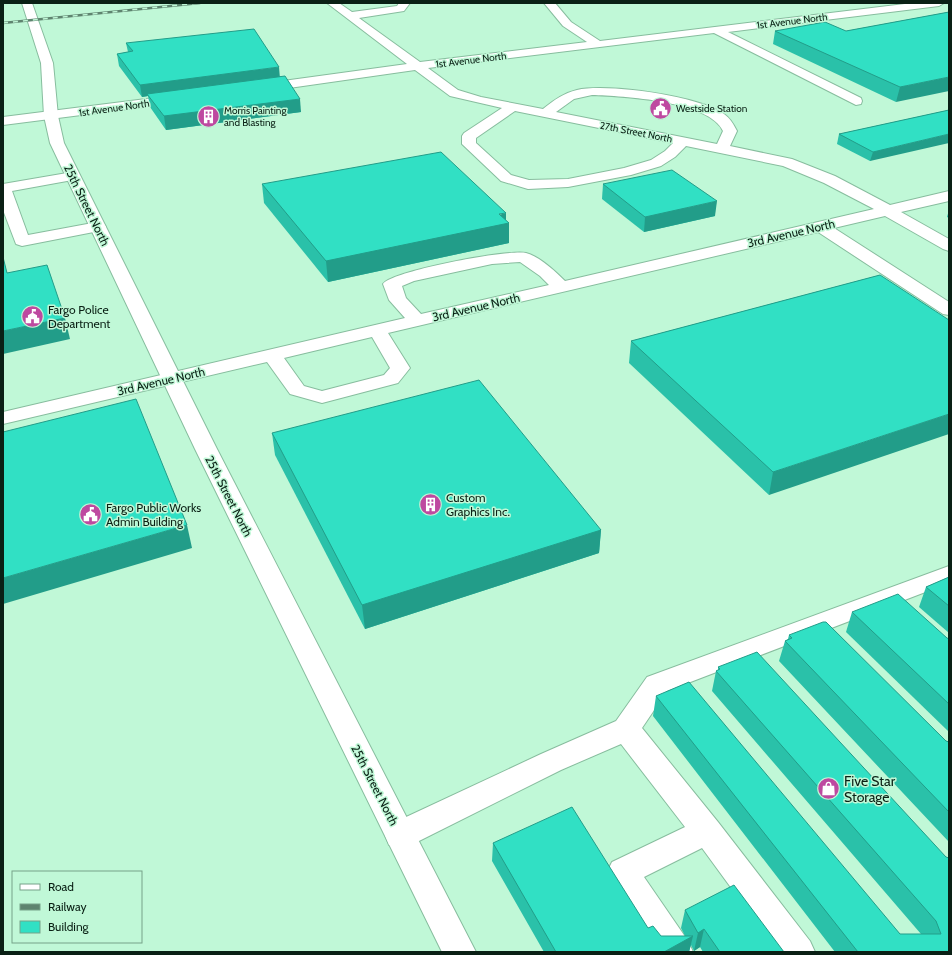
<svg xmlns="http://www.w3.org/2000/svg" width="952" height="955" viewBox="0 0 952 955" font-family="Cabin,sans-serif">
  <rect width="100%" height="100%" fill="#c0f8d7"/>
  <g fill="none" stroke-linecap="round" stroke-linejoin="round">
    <defs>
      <g id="minor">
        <path d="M 327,3 L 339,3 L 352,12 L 397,6 L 399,3 L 410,3 L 404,11 L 359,18 L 420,62 L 587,42 L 563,26 L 544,3 L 555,3 L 571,22 L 600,41 L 913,3 L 944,3 L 939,6 L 728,32 L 861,98 L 862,101 L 861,104 L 856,105 L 714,33 L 428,68 L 458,90 L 481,97 L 543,109 C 554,100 564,93 577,90 C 607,83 699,96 724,114 C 730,118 734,125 737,131 L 730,146 L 792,159 L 835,176 L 890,205 L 949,191 L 949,201 L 901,212 L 949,239 L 949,251 L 943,249 L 885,216 L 834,228 L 949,302 L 949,315 L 943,314 L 818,232 L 388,333 L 410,368 L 398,383 L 322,403 L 290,394 L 267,362 L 3,424 L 3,412 L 405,318 L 389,300 L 383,284 C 392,271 508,249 526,253 C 539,256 556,272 565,281 L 874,209 L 824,183 L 783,166 L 686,146 L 675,157 L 661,166 L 631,175 L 568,187 L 528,189 L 501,181 L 462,144 L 462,136 L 464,133 L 502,108 L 450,96 L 415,70 L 261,92 L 257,91 L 255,88 L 257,85 L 261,84 L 407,64 ZM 592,95 C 622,96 710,101 723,131 L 717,144 L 556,112 L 574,99 ZM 515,111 L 673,143 L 665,151 L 651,160 L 624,168 L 568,179 L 529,180 L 511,175 L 476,143 L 476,138 ZM 520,262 L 540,276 L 549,285 L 421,314 L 406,298 L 402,286 L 414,281 L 492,264 ZM 372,337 L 390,368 L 384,375 L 322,391 L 304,386 L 284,358 Z"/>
        <polygon points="178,95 183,96 184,99 183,102 3,125 3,117"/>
        <polygon points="73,172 78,173 80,176 78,179 12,191 28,235 98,222 104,224 106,227 104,230 22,246 16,244 3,210 3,184"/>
        <polygon points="949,566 949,583 667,691 642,728 718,822 810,941 815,952 778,952 702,848 644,877 688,941 693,952 657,952 612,882 607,872 612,862 685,827 621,744 561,770 411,845 400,849 389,845 385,835 389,825 541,754 616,721 647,677"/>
      </g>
      <polygon id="major" points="22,3 32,3 53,63 58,116 64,143 217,449 476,952 442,952 195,449 50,143 44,116 41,63"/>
    </defs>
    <use href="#minor" stroke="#87bd9e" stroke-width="2"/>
    <use href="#major" stroke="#87bd9e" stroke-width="2"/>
    <use href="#minor" fill="#fff" fill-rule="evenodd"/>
    <use href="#major" fill="#fff" fill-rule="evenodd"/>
    <defs>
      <polyline id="rail" points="3,23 200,3"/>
    </defs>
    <use href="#rail" stroke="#5e846f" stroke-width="2.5"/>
    <use href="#rail" stroke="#c0f8d7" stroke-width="1.5" stroke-dasharray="5" stroke-linecap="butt"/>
  </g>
  <g fill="#2ac1a9">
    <polygon points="949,12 896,102 773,44 775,31 846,31"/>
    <polygon points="126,43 280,76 301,112 166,130 150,107 148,96 142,97 119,66 117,54 128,52"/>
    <polygon points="949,110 870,161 837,144 839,134"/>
    <polygon points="262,184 506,221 509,223 509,243 328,282 264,203"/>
    <polygon points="603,184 715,216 644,232 602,199"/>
    <polygon points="949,210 949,218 947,217"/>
    <polygon points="880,275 769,495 629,363 631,341"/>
    <polygon points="272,433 601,530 599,553 365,629 275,455"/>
    <polygon points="949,577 949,633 919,607 926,587"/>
    <polygon points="852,612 949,639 949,732 846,632"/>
    <polygon points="789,635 946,741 949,742 949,842 779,661 785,641 788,639"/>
    <polygon points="718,667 946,857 949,952 835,952 653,716 656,696 900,934 921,934 712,691 716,671 718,670"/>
    <polygon points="493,843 661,936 685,936 681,928 685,910 784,952 703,952 700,947 694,951 691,945 689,952 544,952 492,861"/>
  </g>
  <g fill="#229d89">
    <polygon points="279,67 280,79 147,94 148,96 142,97 140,85"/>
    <polygon points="949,77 949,91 896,102 900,87"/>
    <polygon points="300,99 301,112 166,130 164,116"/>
    <polygon points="949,134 949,143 870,161 873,152"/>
    <polygon points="717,201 715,216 644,232 645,217"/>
    <polygon points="506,213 506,224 509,223 509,243 328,282 326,261"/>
    <polygon points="65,318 70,339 3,354 3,331"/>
    <polygon points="949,414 949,434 769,495 773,472"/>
    <polygon points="187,525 192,548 3,604 3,578"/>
    <polygon points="601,530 599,553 365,629 362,605"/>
    <polygon points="704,929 700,947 694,951 698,933"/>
    <polygon points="693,936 689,952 664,952"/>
  </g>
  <g fill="#31e0c4" stroke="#229d89">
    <polygon points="949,12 949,77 900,87 775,31 825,22 846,31"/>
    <polygon points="254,29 279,67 140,85 117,54 133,51 126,43"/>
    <polygon points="285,76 300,99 164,116 147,94"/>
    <polygon points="949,110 949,134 873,152 839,134"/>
    <polygon points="441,152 506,213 499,214 509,223 326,261 262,184"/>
    <polygon points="672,170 717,201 645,217 603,184"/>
    <polygon points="3,257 7,273 47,265 65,318 3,331"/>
    <polygon points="880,275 949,320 949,414 773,472 631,341"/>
    <polygon points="479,380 601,530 362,605 272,433"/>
    <polygon points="136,399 187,525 3,578 3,432"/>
    <polygon points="949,577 949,606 926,587"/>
    <polygon points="898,594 947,638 949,639 949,704 852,612"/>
    <polygon points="823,622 826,622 946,741 949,742 949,812 785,641 792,638 789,635"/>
    <polygon points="757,652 946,857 949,858 949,952 858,952 656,696 689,682 900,934 941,934 936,921 716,671 720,669 718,667"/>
    <polygon points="572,807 648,928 653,926 661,936 693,936 664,952 556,952 493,843"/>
    <polygon points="734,885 784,952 720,952 704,929 698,933 685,910"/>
  </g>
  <defs>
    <symbol id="civic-disc" viewBox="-11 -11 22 22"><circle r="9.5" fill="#be49a0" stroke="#c0f8d7"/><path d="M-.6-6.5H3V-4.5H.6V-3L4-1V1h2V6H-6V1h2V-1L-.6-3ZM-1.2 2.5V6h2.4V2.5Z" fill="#fff"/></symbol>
    <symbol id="building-disc" viewBox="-11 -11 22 22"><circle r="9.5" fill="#be49a0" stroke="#c0f8d7"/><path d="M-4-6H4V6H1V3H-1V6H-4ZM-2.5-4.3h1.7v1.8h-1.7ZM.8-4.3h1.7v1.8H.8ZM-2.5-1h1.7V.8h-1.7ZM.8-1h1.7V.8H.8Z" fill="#fff"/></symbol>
    <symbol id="shop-disc" viewBox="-11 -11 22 22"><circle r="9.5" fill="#be49a0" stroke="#c0f8d7"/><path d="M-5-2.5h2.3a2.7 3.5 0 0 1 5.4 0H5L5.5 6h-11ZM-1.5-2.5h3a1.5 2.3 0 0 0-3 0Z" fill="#fff"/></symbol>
  </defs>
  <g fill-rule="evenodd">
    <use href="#civic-disc" x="648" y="96" width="25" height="25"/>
    <use href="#building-disc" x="196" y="104" width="25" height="25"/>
    <use href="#civic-disc" x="20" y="304" width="25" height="25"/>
    <use href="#building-disc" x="418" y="492" width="25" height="25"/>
    <use href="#civic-disc" x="78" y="502" width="25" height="25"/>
    <use href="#shop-disc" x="816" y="776" width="25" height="25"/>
  </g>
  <g text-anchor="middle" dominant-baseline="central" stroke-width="3" stroke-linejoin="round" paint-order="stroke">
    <g font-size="10" fill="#0a2015" stroke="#c0f8d7">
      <text transform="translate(792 21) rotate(-7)">1st Avenue North</text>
      <text transform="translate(471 60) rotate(-7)">1st Avenue North</text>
      <text transform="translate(114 108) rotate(-8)">1st Avenue North</text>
      <text transform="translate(636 132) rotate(11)">27th Street North</text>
    </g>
    <g font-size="10" fill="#0a2015" stroke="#c0f8d7" text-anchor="start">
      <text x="676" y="108">Westside Station</text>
      <text x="224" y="110">Morris Painting<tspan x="224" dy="12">and Blasting</tspan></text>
    </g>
    <g font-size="12" fill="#0a2015" stroke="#c0f8d7">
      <text transform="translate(87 205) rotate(64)">25th Street North</text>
      <text transform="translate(791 233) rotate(-13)">3rd Avenue North</text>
      <text transform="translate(476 307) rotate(-13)">3rd Avenue North</text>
      <text transform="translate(161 381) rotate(-13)">3rd Avenue North</text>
      <text transform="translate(229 496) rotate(63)">25th Street North</text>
      <text transform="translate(375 785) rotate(63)">25th Street North</text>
    </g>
    <g font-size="12" fill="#0a2015" stroke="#c0f8d7" text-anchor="start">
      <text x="48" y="309">Fargo Police<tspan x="48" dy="14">Department</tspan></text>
      <text x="446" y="497">Custom<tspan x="446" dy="14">Graphics Inc.</tspan></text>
      <text x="106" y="507">Fargo Public Works<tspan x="106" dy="14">Admin Building</tspan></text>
    </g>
    <g font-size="14" fill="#0a2015" stroke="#c0f8d7" text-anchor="start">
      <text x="844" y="781">Five Star<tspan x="844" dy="16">Storage</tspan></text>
    </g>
  </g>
  <rect width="952" height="955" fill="none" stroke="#0a2015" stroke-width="8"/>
  <rect x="12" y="871" width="130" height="72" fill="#c0f8d7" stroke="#77a289"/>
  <rect x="20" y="884" width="20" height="6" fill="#ffffff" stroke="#77a289"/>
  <text x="48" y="891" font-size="12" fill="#0a2015">Road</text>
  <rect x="20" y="904" width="20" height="6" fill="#5e846f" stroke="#77a289"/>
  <text x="48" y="911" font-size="12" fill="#0a2015">Railway</text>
  <rect x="20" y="921" width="20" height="12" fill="#31e0c4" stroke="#77a289"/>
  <text x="48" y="931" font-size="12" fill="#0a2015">Building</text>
</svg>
